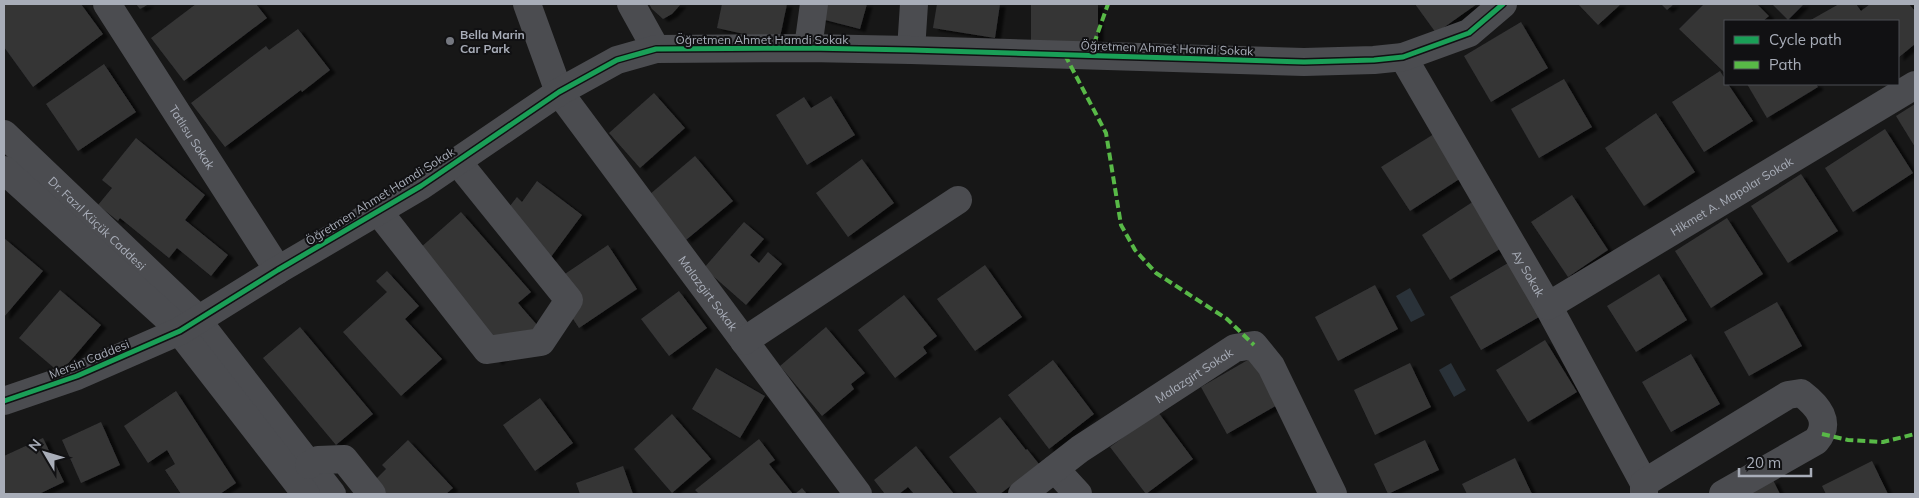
<svg xmlns="http://www.w3.org/2000/svg" width="1919" height="498" viewBox="0 0 1919 498" font-family="Mulish,sans-serif">
  <defs>
    <filter id="shadow"><feDropShadow dx="5.5" dy="3" stdDeviation="1" flood-color="#0009"/></filter>
  </defs>
  <rect width="100%" height="100%" fill="#171717"/>
  <g fill="#2a3239">
    <polygon points="1410,288 1425,315 1411,322 1396,296"/>
    <polygon points="1451,363 1466,390 1454,397 1439,370"/>
  </g>
  <g fill="#353536" filter="url(#shadow)">
    <polygon points="4,4 81,4 103,34 33,87 4,47"/>
    <polygon points="136,4 149,4 140,9"/>
    <polygon points="196,4 256,4 267,18 184,81 151,38"/>
    <polygon points="649,4 681,4 672,14 663,19 652,9"/>
    <polygon points="722,4 787,4 779,42 717,28"/>
    <polygon points="809,4 867,4 860,29 806,15"/>
    <polygon points="937,4 1000,4 995,38 933,28"/>
    <polygon points="1031,4 1098,4 1098,42 1031,43"/>
    <polygon points="1415,4 1477,4 1436,33"/>
    <polygon points="1578,4 1621,4 1598,25"/>
    <polygon points="1661,4 1674,4 1667,10"/>
    <polygon points="1704,4 1757,4 1769,16 1763,21 1725,21 1725,73 1679,29"/>
    <polygon points="1772,4 1804,4 1788,20"/>
    <polygon points="1839,4 1856,4 1861,11 1870,4 1909,4 1915,11 1915,44 1898,58 1898,21 1809,21"/>
    <polygon points="1521,22 1548,68 1491,102 1464,56"/>
    <polygon points="298,29 330,70 302,92 301,90 225,147 191,103 266,46 269,50"/>
    <polygon points="104,64 136,112 78,151 46,104"/>
    <polygon points="1720,71 1725,79 1725,84 1728,84 1753,121 1704,152 1672,102"/>
    <polygon points="1564,79 1592,127 1539,158 1511,109"/>
    <polygon points="1747,84 1816,84 1818,87 1767,118"/>
    <polygon points="654,93 685,128 640,168 609,133"/>
    <polygon points="831,96 855,135 807,165 776,115 804,97 811,108"/>
    <polygon points="1915,104 1915,147 1896,116"/>
    <polygon points="1656,113 1695,172 1644,206 1605,148"/>
    <polygon points="1885,129 1913,173 1853,212 1825,168"/>
    <polygon points="1434,134 1461,178 1410,211 1381,167"/>
    <polygon points="136,138 205,195 185,220 228,255 211,276 177,248 169,258 120,218 118,221 98,205 112,188 102,180"/>
    <polygon points="695,156 733,201 686,240 649,195"/>
    <polygon points="862,159 894,203 848,237 816,193"/>
    <polygon points="1801,174 1838,231 1788,263 1751,206"/>
    <polygon points="537,181 582,215 545,265 494,226 517,197 522,202"/>
    <polygon points="1572,195 1608,250 1568,277 1531,222"/>
    <polygon points="1474,201 1503,247 1450,280 1422,235"/>
    <polygon points="461,212 531,292 518,303 538,326 497,362 411,256"/>
    <polygon points="1727,218 1763,274 1711,308 1675,251"/>
    <polygon points="744,222 764,239 750,255 759,263 768,252 782,264 746,305 704,268"/>
    <polygon points="4,238 43,271 4,317"/>
    <polygon points="608,245 637,289 579,328 550,284"/>
    <polygon points="1508,263 1539,317 1481,350 1450,297"/>
    <polygon points="985,265 1022,317 975,351 937,299"/>
    <polygon points="387,271 419,306 405,319 442,359 401,396 343,332 387,292 376,281"/>
    <polygon points="1659,274 1687,320 1636,352 1607,306"/>
    <polygon points="1375,285 1398,329 1338,361 1315,317"/>
    <polygon points="60,290 101,325 60,373 19,338"/>
    <polygon points="679,291 707,328 669,356 641,319"/>
    <polygon points="904,295 937,336 923,347 927,353 895,378 858,330"/>
    <polygon points="1777,302 1802,346 1749,376 1724,332"/>
    <polygon points="300,327 373,414 336,445 263,358"/>
    <polygon points="826,327 865,373 851,384 854,389 822,416 780,366"/>
    <polygon points="1545,340 1577,392 1528,422 1496,370"/>
    <polygon points="1691,354 1720,404 1671,432 1642,382"/>
    <polygon points="1253,357 1279,404 1227,434 1201,387"/>
    <polygon points="1053,360 1094,414 1049,449 1008,395"/>
    <polygon points="1410,363 1431,407 1375,435 1354,390"/>
    <polygon points="716,368 765,396 740,438 692,409"/>
    <polygon points="176,391 236,483 220,494 181,494 165,470 175,464 167,450 148,463 124,426"/>
    <polygon points="540,398 573,443 535,471 503,425"/>
    <polygon points="1158,412 1193,459 1146,494 1110,447"/>
    <polygon points="672,414 711,459 672,493 634,449"/>
    <polygon points="1000,417 1026,450 1027,449 1039,464 1000,494 978,494 949,457"/>
    <polygon points="101,422 120,465 81,483 62,440"/>
    <polygon points="43,438 64,482 39,494 5,494 4,456"/>
    <polygon points="759,439 775,460 769,464 793,494 699,494 695,490"/>
    <polygon points="408,440 453,488 446,494 385,494 373,482 386,469 382,465"/>
    <polygon points="1425,440 1439,470 1388,494 1374,464"/>
    <polygon points="916,446 954,494 914,494 908,487 899,494 885,494 874,480"/>
    <polygon points="1515,458 1532,494 1467,494 1462,484"/>
    <polygon points="1872,461 1888,494 1826,494 1822,486"/>
    <polygon points="623,466 633,494 580,494 576,483"/>
    <polygon points="1773,480 1780,494 1745,494"/>
    <polygon points="802,488 807,494 795,494"/>
  </g>
  <g fill="none" stroke-linecap="round" stroke-linejoin="round">
    <g stroke="#4b4c50" stroke-width="28">
      <path id="s1" d="M 107,4 L 278,270"/>
      <path id="s2" d="M 527,4 L 559,92 L 858,494"/>
      <polyline points="631,4 656,49"/>
      <polyline points="808,48 814,4"/>
      <polyline points="911,50 914,4"/>
      <path id="s3" d="M 1403,57 L 1548,306 L 1644,483 L 1644,494"/>
      <path id="s4" d="M 4,134 L 190,311 L 332,494"/>
      <polyline points="4,170 173,323 306,494"/>
      <polyline points="378,211 487,350 541,342 569,300 457,161"/>
      <path id="s5" d="M 1548,306 L 1915,85"/>
      <polyline points="744,341 958,200"/>
      <polyline points="4,401 77,376 180,331 278,270 421,186 559,92 617,60 656,49 808,48 911,50 1304,62 1374,60 1403,57 1469,33 1503,4"/>
      <polyline points="309,465 318,460 344,459 372,494"/>
      <polyline points="1055,469 1078,494"/>
      <path d="M 1644,483 L 1788,395 L 1801,393 C 1818,406 1832,422 1816,441 L 1723,494"/>
      <path id="s6" d="M 1022,494 L 1080,449 L 1235,348 L 1254,345 L 1271,366 L 1333,494"/>
    </g>
    <g stroke="#58b947" stroke-width="4" stroke-dasharray="8 4" stroke-linecap="butt">
      <polyline points="1065,55 1106,133 1121,225 1135,250 1156,273 1227,319 1254,345"/>
      <polyline points="1090,55 1108,4"/>
      <polyline points="1822,434 1848,440 1883,442 1915,434"/>
    </g>
    <defs>
      <polyline id="cycleway" points="4,401 77,376 180,331 278,270 421,186 559,92 617,60 656,49 808,48 911,50 1304,62 1374,60 1403,57 1469,33 1503,4"/>
    </defs>
    <use href="#cycleway" stroke="#111113" stroke-width="8"/>
    <use href="#cycleway" stroke="#1a9f57" stroke-width="5"/>
  </g>
  <circle fill="#757880" stroke="#111113" stroke-width="2" cx="450" cy="41" r="5"/>
  <g text-anchor="middle" dominant-baseline="central" stroke-width="4" stroke-linejoin="round" paint-order="stroke">
    <g font-size="12" font-weight="bold" fill="#a8adb8" stroke="#111113" text-anchor="start">
      <text x="460" y="34">Bella Marin<tspan x="460" dy="14">Car Park</tspan></text>
    </g>
    <g font-size="12" fill="#a8adb8" stroke="#111113">
      <text x="762" y="39">Öğretmen Ahmet Hamdi Sokak</text>
      <text transform="translate(1167 48) rotate(2)">Öğretmen Ahmet Hamdi Sokak</text>
      <text stroke="none"><textPath href="#s1" startOffset="158">Tatlısu Sokak</textPath></text>
      <text transform="translate(380 196) rotate(-32)">Öğretmen Ahmet Hamdi Sokak</text>
      <text stroke="none"><textPath href="#s5" startOffset="214">Hikmet A. Mapolar Sokak</textPath></text>
      <text stroke="none"><textPath href="#s4" startOffset="129">Dr. Fazıl Küçük Caddesi</textPath></text>
      <text stroke="none"><textPath href="#s3" startOffset="250">Ay Sokak</textPath></text>
      <text stroke="none"><textPath href="#s2" startOffset="344">Malazgirt Sokak</textPath></text>
      <text transform="translate(89 359) rotate(-22)">Mersin Caddesi</text>
      <text stroke="none"><textPath href="#s6" startOffset="209">Malazgirt Sokak</textPath></text>
    </g>
  </g>
  <rect width="1919" height="498" fill="none" stroke="#a8adb8" stroke-width="10"/>
  <rect x="1724" y="20" width="175" height="65" fill="#111113" stroke="#4d4f55"/>
  <rect x="1734" y="36" width="25" height="8" fill="#1a9f57" stroke="#4d4f55"/>
  <text x="1769" y="45" font-size="15" fill="#a8adb8">Cycle path</text>
  <rect x="1734" y="61" width="25" height="8" fill="#58b947" stroke="#4d4f55"/>
  <text x="1769" y="70" font-size="15" fill="#a8adb8">Path</text>
  <g transform="translate(45 453) rotate(308)" stroke="#111113" stroke-width="4" paint-order="stroke">
  <path d="M0-4L9 19L0 12L-9 19Z" fill="#a8adb8"/>
  <text y="-8" font-size="14" font-weight="bold" text-anchor="middle" fill="#a8adb8">N</text>
  </g>
  <path d="M1739 468v8h72v-8" fill="none" stroke="#a8adb8" stroke-width="2.5"/>
  <text x="1746" y="468" font-size="15" fill="#a8adb8" stroke="#111113" stroke-width="4" paint-order="stroke">20 m</text>
</svg>
